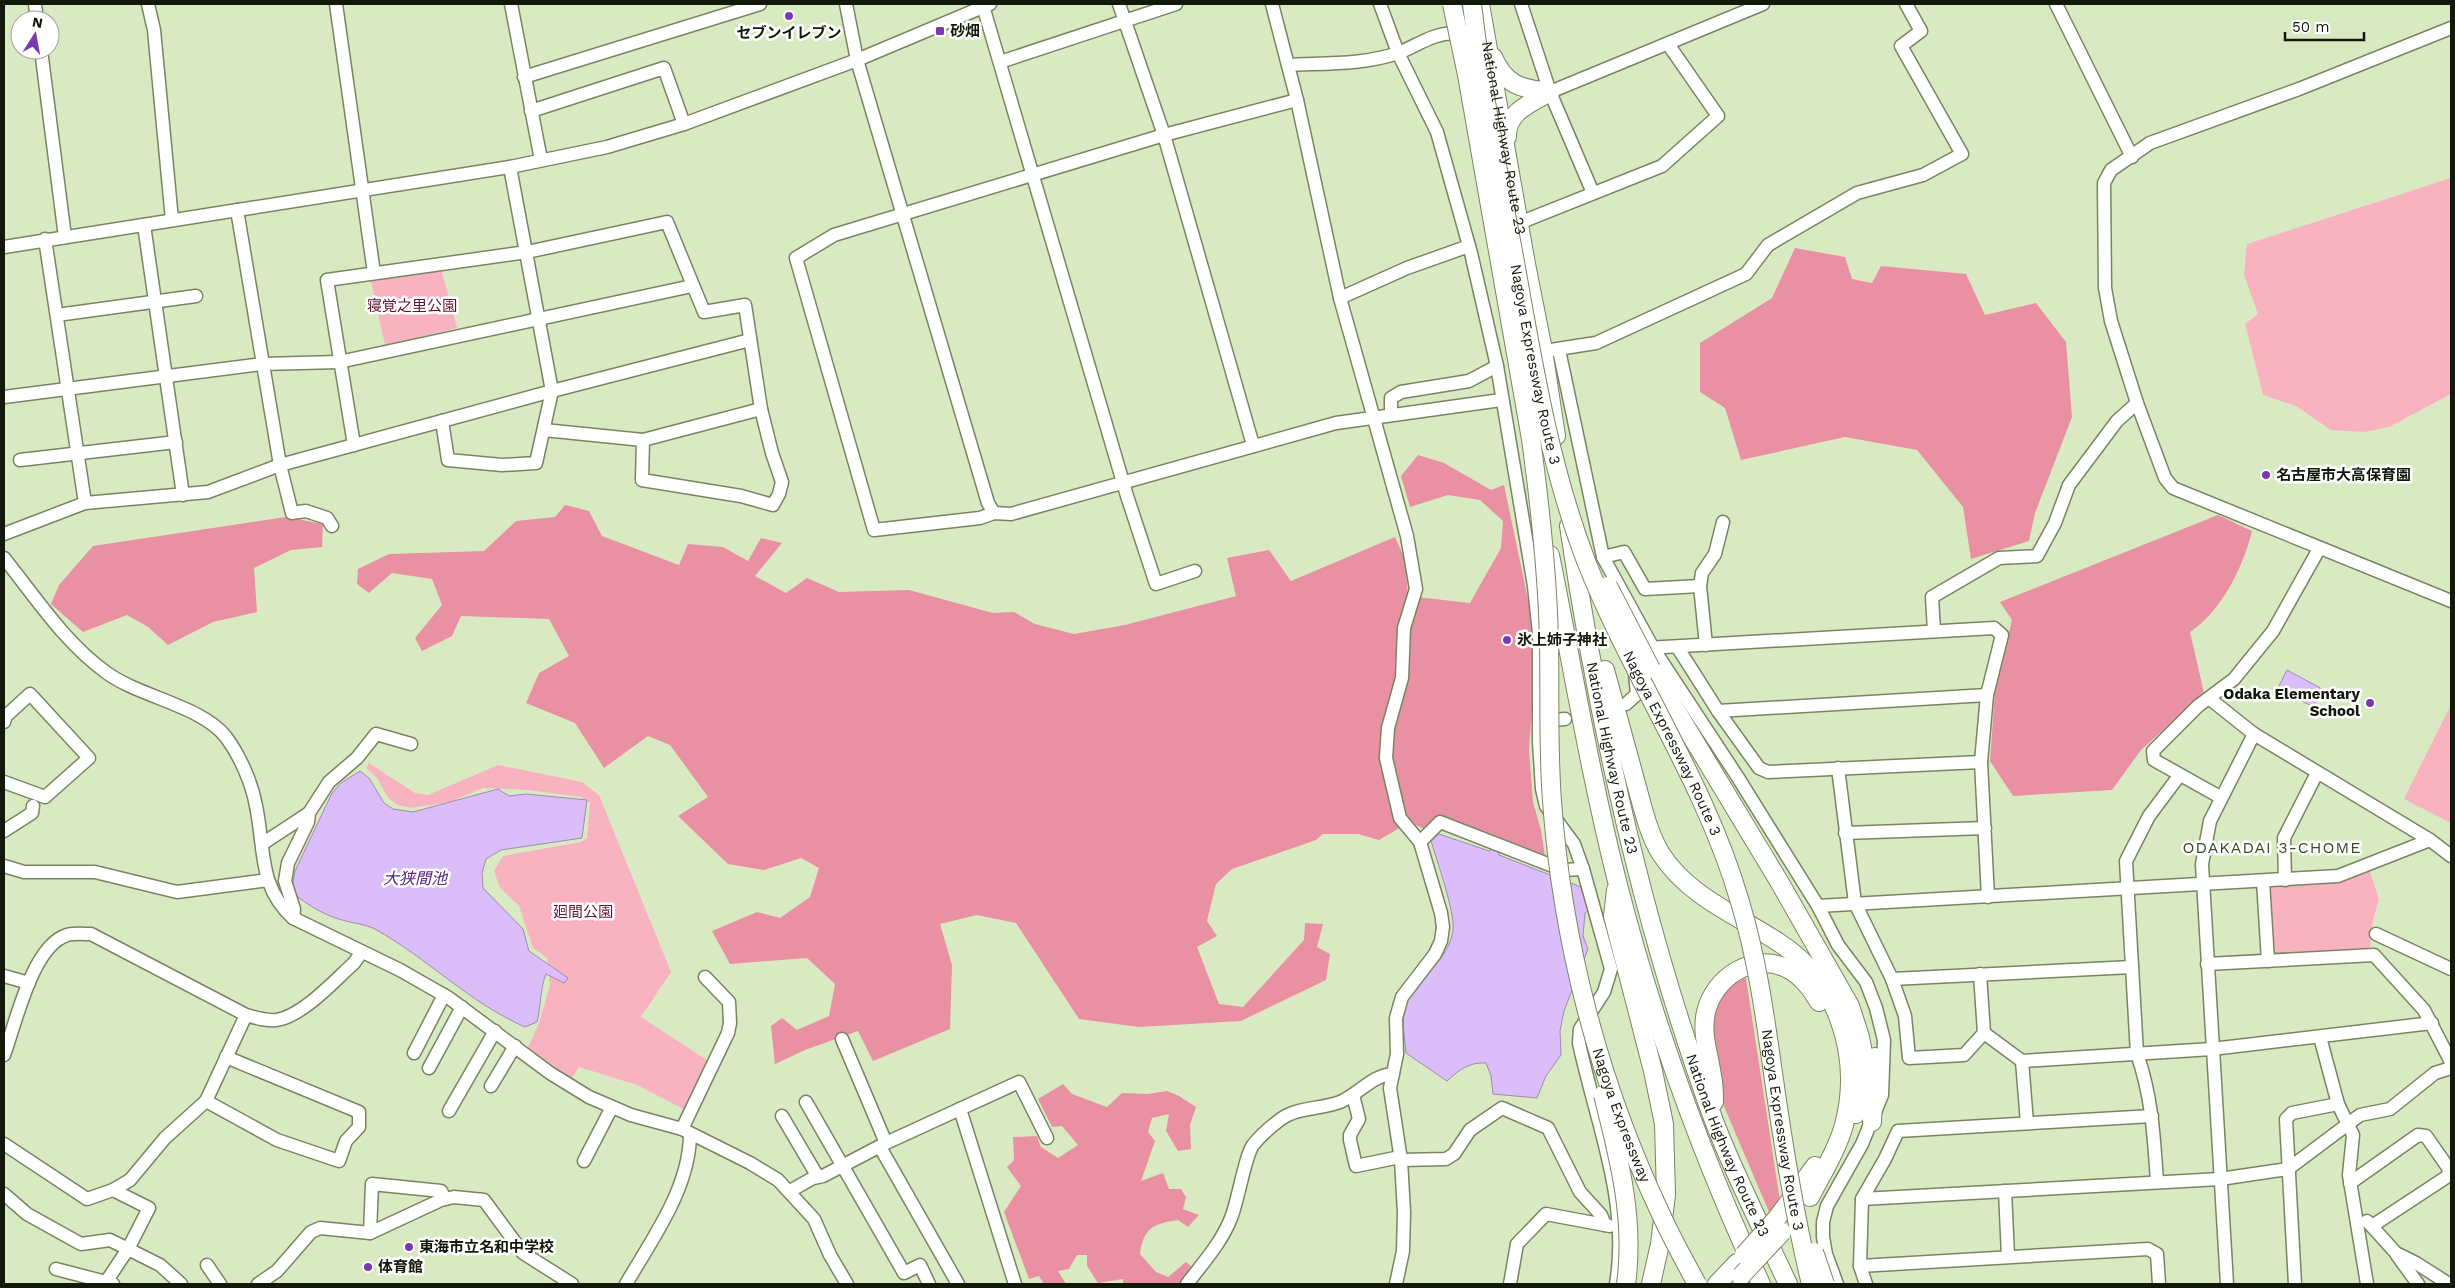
<svg xmlns="http://www.w3.org/2000/svg" width="2455" height="1288" viewBox="0 0 2455 1288" font-family="'Work Sans','Noto Sans JP',sans-serif">
  <rect width="100%" height="100%" fill="#d9eac2"/>
  <g fill="#f9b3c0">
    <polygon points="2451,178 2451,394 2389,427 2364,432 2331,430 2296,406 2263,395 2245,324 2258,314 2244,275 2247,244"/>
    <polygon points="441,269 457,328 385,345 371,281"/>
    <polygon points="2451,705 2451,823 2404,799"/>
    <polygon points="369,763 415,793 428,795 498,765 582,782 599,795 671,972 641,1017 710,1062 691,1113 637,1085 579,1067 569,1082 527,1050 539,1023 550,985 547,958 533,948 519,906 500,888 494,871 503,856 581,842 587,838 590,803 581,797 528,790 483,788 450,802 411,808 398,805 389,799 377,778 366,768"/>
    <polygon points="2365,871 2370,872 2379,899 2373,920 2370,947 2367,950 2274,955 2271,952 2269,885"/>
  </g>
  <g fill="#e991a3">
    <polygon points="1795,248 1845,257 1852,279 1872,283 1881,266 1966,274 1985,315 2036,303 2066,342 2072,417 2035,513 2029,541 1971,559 1963,507 1917,450 1845,437 1741,460 1725,408 1700,392 1700,343 1772,298"/>
    <polygon points="1418,455 1444,463 1491,490 1504,485 1531,614 1533,694 1529,750 1533,802 1541,830 1545,856 1441,817 1428,831 1410,822 1379,840 1358,834 1323,834 1316,840 1232,869 1216,884 1207,921 1217,936 1197,947 1219,1004 1243,1007 1304,940 1305,923 1323,924 1317,947 1330,954 1326,980 1241,1021 1139,1027 1079,1019 1016,923 977,915 940,924 952,965 950,1029 873,1061 858,1031 805,1050 775,1064 771,1026 782,1018 797,1030 829,1016 835,984 807,958 730,964 712,931 757,912 780,918 810,897 819,868 801,858 764,870 728,864 678,816 708,797 670,745 648,736 604,768 575,723 526,703 539,673 569,656 549,619 461,616 452,636 422,651 415,638 442,605 432,579 392,573 369,593 357,584 358,569 389,554 484,551 516,521 555,517 565,505 589,511 602,536 679,565 688,544 723,547 748,561 761,538 782,543 755,576 786,593 807,578 839,592 909,590 993,613 1014,612 1035,624 1074,634 1125,625 1236,596 1227,558 1269,550 1291,581 1395,537 1405,559 1408,596 1470,603 1501,548 1503,521 1480,500 1448,495 1410,507 1401,476"/>
    <path d="M 2218,515 L 2252,531 C 2243,567 2222,611 2190,632 L 2204,693 L 2141,750 L 2112,790 L 2013,796 L 1990,761 L 1995,690 L 2012,620 L 2000,602 Z"/>
    <polygon points="286,517 323,524 322,547 291,550 254,568 257,612 213,622 168,645 148,627 127,615 83,632 51,604 59,585 93,546"/>
    <polygon points="1746,978 1780,1201 1769,1212 1723,1104 1711,1030 1717,1004 1731,983"/>
    <path d="M 1063,1084 L 1072,1094 L 1107,1107 L 1122,1093 L 1148,1094 L 1167,1091 L 1179,1096 L 1196,1107 L 1190,1125 L 1191,1149 L 1178,1151 L 1166,1131 L 1169,1114 L 1152,1118 L 1148,1132 L 1155,1141 L 1141,1181 L 1163,1173 L 1169,1189 L 1181,1189 L 1186,1197 L 1183,1209 L 1199,1215 L 1188,1227 L 1178,1220 C 1153,1224 1144,1227 1140,1254 L 1156,1272 L 1168,1277 L 1186,1262 L 1193,1268 L 1179,1284 L 1123,1284 L 1123,1279 L 1098,1283 L 1087,1266 L 1087,1255 L 1077,1255 L 1069,1269 L 1058,1271 L 1066,1284 L 1044,1284 L 1039,1276 L 1029,1279 L 1004,1212 L 1021,1186 L 1007,1167 L 1014,1160 L 1013,1137 L 1037,1136 L 1041,1147 L 1058,1158 L 1078,1145 L 1062,1126 L 1052,1127 L 1038,1099 Z"/>
  </g>
  <g fill="#dabdf9" stroke="#9e8cb1">
    <polygon points="2287,670 2322,689 2313,707 2278,688"/>
    <path d="M 360,771 L 369,778 L 384,803 L 393,809 L 413,812 L 498,789 L 509,796 L 526,794 L 587,800 L 582,838 L 501,850 L 486,859 L 482,873 L 483,888 L 523,929 L 529,951 L 568,978 L 564,983 L 546,974 C 540,989 541,1006 537,1022 L 525,1027 C 470,1003 427,958 375,929 C 365,924 352,923 342,920 C 324,915 310,906 295,895 L 293,883 L 295,871 L 332,793 L 341,783 Z"/>
    <path d="M 1439,834 L 1489,851 L 1495,847 L 1499,850 L 1499,855 L 1581,887 L 1589,910 L 1585,913 L 1583,936 L 1588,949 L 1564,1011 L 1560,1031 L 1561,1055 L 1546,1076 L 1537,1098 L 1493,1094 L 1491,1076 L 1486,1063 C 1469,1062 1459,1070 1447,1081 L 1406,1053 C 1405,1038 1401,1021 1405,1007 C 1415,978 1449,962 1453,930 C 1455,912 1437,861 1431,841 Z"/>
  </g>
  <g fill="none" stroke-linecap="round" stroke-linejoin="round">
    <defs>
      <g id="minor">
        <polyline points="35,4 37,20"/>
        <polyline points="148,4 154,30 172,220"/>
        <polyline points="336,4 374,273"/>
        <polyline points="511,4 541,160"/>
        <polyline points="846,4 857,60 988,503 994,513"/>
        <polyline points="1119,4 1164,135 1253,445"/>
        <polyline points="1272,4 1297,100 1340,298 1407,536 1416,589 1404,628 1402,678 1388,728 1386,758 1400,818 1420,842 1441,913 1443,927 1441,941 1435,954 1402,997 1396,1018 1397,1054 1390,1088 1401,1160 1404,1212 1403,1251 1396,1284"/>
        <polyline points="1380,4 1398,53 1437,132 1471,253 1497,366 1534,586 1539,633 1539,742 1542,789 1546,806 1574,844 1583,869"/>
        <polyline points="1521,4 1550,92 1593,193"/>
        <polyline points="2056,4 2132,157"/>
        <polyline points="983,6 1127,496 1156,584 1195,571"/>
        <polyline points="2451,28 2299,89 2150,143 2111,170 2104,183 2105,288 2111,321 2137,403 2165,478 2173,488 2451,601"/>
        <polyline points="41,50 65,237"/>
        <polyline points="1000,62 1176,4"/>
        <path d="M 1288,65 C 1324,63 1363,65 1398,53 C 1419,45 1430,34 1455,33"/>
        <polyline points="524,77 760,4"/>
        <polyline points="1550,92 1763,4"/>
        <polyline points="1297,100 1164,135 834,235 796,258 874,530 980,518 994,513 1011,514 1336,423 1501,400"/>
        <polyline points="531,111 664,68 684,124"/>
        <polyline points="237,210 280,465 292,513 306,511 327,518 332,526"/>
        <polyline points="1519,223 1662,166 1718,116 1668,44"/>
        <polyline points="144,225 183,495"/>
        <polyline points="45,239 85,503"/>
        <polyline points="4,247 510,167 607,147 684,124 857,60 990,4"/>
        <polyline points="1340,298 1407,268 1469,246"/>
        <polyline points="57,315 196,296"/>
        <polyline points="1551,350 1596,343 1746,274 1768,245 1857,193 1923,175 1962,154 1901,46 1921,31 1906,4"/>
        <polyline points="1559,350 1603,557 1653,648 1737,776 1818,906 1838,945 1866,982 1876,1008 1884,1040 1882,1095 1862,1144 1827,1206 1823,1222 1823,1237 1826,1254 1837,1284"/>
        <polyline points="4,397 262,364 339,362 692,286"/>
        <polyline points="1391,414 1391,398 1401,392 1469,381 1497,366"/>
        <polyline points="442,421 448,460 502,465 536,463 552,391 510,167"/>
        <polyline points="643,440 761,409"/>
        <polyline points="354,445 327,280 527,252 667,222 704,312 745,305 761,409 772,453 782,482 779,494 773,505 741,496 642,480 643,440 544,430"/>
        <polyline points="20,460 176,442"/>
        <polyline points="4,534 85,503 208,492 280,465 552,391 750,340"/>
        <polyline points="1603,557 1624,552 1645,589 1700,586"/>
        <path d="M 4,558 C 36,598 65,643 107,673 C 140,697 202,706 226,737 C 240,756 252,783 256,806 C 265,848 258,887 293,918 L 400,970 L 449,998 L 550,1073 L 589,1097 L 631,1115 L 682,1129 L 750,1163 L 778,1180 L 814,1219 L 830,1255 L 847,1284"/>
        <polyline points="1934,631 1932,597 1999,558 2037,556 2055,523 2069,485 2117,421 2137,403"/>
        <polyline points="1706,645 1700,586 1702,573 1715,554 1723,522"/>
        <polyline points="1647,648 1994,628 2002,635 1987,695 1981,762 1988,897"/>
        <polyline points="1678,648 1718,711 1759,768 1768,772 1981,762"/>
        <polyline points="2210,699 2254,734 2430,840 2451,856"/>
        <polyline points="1626,704 1637,694 1635,674"/>
        <polyline points="1718,711 1987,695"/>
        <polyline points="1541,721 1565,719"/>
        <polyline points="4,722 6,716 30,694 89,758 45,797 4,782"/>
        <polyline points="1838,768 1855,903 1892,979 1905,1016 1909,1058 1964,1055 1984,1033 1980,974"/>
        <polyline points="2220,797 2154,760 2153,751 2198,706 2234,679 2273,631 2319,549"/>
        <polyline points="4,831 32,813 33,806"/>
        <polyline points="1845,833 1985,828"/>
        <path d="M 1420,842 L 1440,822 L 1563,870 L 1583,869 L 1611,969 L 1604,992 L 1580,1029 L 1579,1043 C 1596,1123 1630,1201 1616,1284"/>
        <polyline points="262,844 309,813"/>
        <polyline points="4,866 24,872 95,872 177,892 268,880"/>
        <polyline points="2285,880 2284,838 2317,773"/>
        <polyline points="2263,881 2268,961"/>
        <polyline points="1818,906 2338,876 2430,840"/>
        <polyline points="293,918 294,909 285,881 288,863 308,822 309,813 329,782 357,758 376,734 411,744"/>
        <polyline points="2376,934 2451,969"/>
        <polyline points="2207,964 2374,955 2424,1010 2451,1062"/>
        <polyline points="4,976 29,983"/>
        <polyline points="1892,979 2132,967"/>
        <polyline points="1984,1033 2022,1061 2212,1049 2432,1023"/>
        <polyline points="2320,1037 2338,1104 2353,1135 2349,1175 2367,1284"/>
        <polyline points="842,1039 886,1143"/>
        <polyline points="414,1053 444,995"/>
        <path d="M 4,1055 C 16,1023 32,946 67,935 C 74,933 84,934 91,934 L 246,1015 C 256,1018 265,1021 276,1020 C 302,1017 335,980 354,963 L 361,953"/>
        <polyline points="2022,1061 2027,1123"/>
        <polyline points="429,1068 462,1007"/>
        <polyline points="491,1086 515,1046"/>
        <polyline points="1353,1095 1359,1119 1350,1135 1350,1140 1356,1166 1400,1157"/>
        <polyline points="206,1101 277,1140 339,1161 346,1141 359,1127 359,1112 226,1057"/>
        <polyline points="806,1102 904,1273 920,1265 929,1284"/>
        <polyline points="960,1109 1019,1082 1047,1138"/>
        <polyline points="449,1111 495,1031"/>
        <polyline points="782,1116 818,1177"/>
        <polyline points="682,1129 728,1033 730,1023 729,1002 705,977"/>
        <polyline points="4,1144 87,1199 113,1190 130,1180 165,1138 206,1101 246,1015"/>
        <polyline points="880,1147 958,1284"/>
        <polyline points="1401,1160 1446,1159 1454,1154 1470,1130 1502,1108 1548,1128 1580,1192 1601,1215 1605,1225"/>
        <polyline points="584,1161 612,1107"/>
        <path d="M 2157,1182 C 2154,1138 2152,1096 2137,1054 L 2126,861 L 2149,816 L 2179,776"/>
        <polyline points="2350,1183 2418,1135 2426,1136 2449,1169 2448,1176 2372,1226"/>
        <polyline points="113,1190 149,1208 128,1249 160,1265 181,1284"/>
        <polyline points="790,1191 813,1178 823,1176 886,1143 960,1109 1015,1284"/>
        <polyline points="2005,1191 2008,1256"/>
        <polyline points="4,1194 27,1214 81,1244 110,1240 128,1249 106,1282 113,1284"/>
        <polyline points="1862,1199 2220,1179 2288,1169 2360,1115 2390,1109 2435,1073 2451,1068"/>
        <polyline points="2367,1221 2396,1253 2416,1263 2449,1284"/>
        <polyline points="370,1233 372,1184 441,1191 445,1199"/>
        <polyline points="2397,1255 2418,1284"/>
        <polyline points="207,1265 220,1284"/>
        <polyline points="1860,1266 2148,1249 2157,1254 2159,1284"/>
        <polyline points="56,1269 106,1282 105,1284"/>
        <polyline points="258,1284 277,1271 311,1232 320,1228 370,1233 441,1200 454,1197 484,1200 523,1253 572,1284"/>
        <path d="M 626,1284 C 652,1239 690,1188 690,1134"/>
        <path d="M 1187,1284 C 1202,1264 1222,1242 1231,1218 C 1238,1201 1245,1156 1253,1145 C 1260,1136 1273,1125 1281,1119 C 1298,1107 1322,1109 1340,1102 C 1359,1094 1372,1075 1393,1074"/>
        <polyline points="1510,1284 1517,1244 1546,1214 1610,1226"/>
        <polyline points="1866,1284 1860,1266 1862,1199 1885,1159 1898,1131 2152,1116"/>
        <polyline points="2227,1284 2202,864 2210,821 2254,734"/>
        <polyline points="2295,1284 2286,1119 2292,1113 2338,1104"/>
      </g>
      <g id="highway">
        <path id="s1" d="M 1480,4 L 1526,264 L 1543,350 L 1556,436"/>
        <path d="M 1493,57 C 1505,85 1521,89 1550,92"/>
        <path d="M 1507,137 C 1506,112 1531,103 1550,92"/>
        <path id="s2" d="M 1569,526 C 1599,728 1644,930 1714,1121 C 1735,1176 1763,1230 1788,1284"/>
        <path d="M 1550,555 C 1572,664 1590,774 1617,881 C 1652,1019 1701,1155 1761,1284"/>
        <polyline points="1651,669 1780,883 1850,1006 1860,1037 1864,1058 1862,1090 1856,1114"/>
        <path d="M 1605,670 C 1616,709 1626,748 1637,787 C 1643,809 1649,835 1661,854 C 1689,897 1737,915 1778,942 C 1838,980 1862,1057 1844,1125 C 1837,1150 1822,1174 1810,1197"/>
        <polyline points="1616,890 1613,916 1653,1071 1664,1124 1666,1195 1660,1244 1651,1284"/>
        <path d="M 1714,1102 C 1714,1093 1714,1084 1712,1076 C 1709,1054 1701,1034 1706,1012 C 1714,977 1754,951 1788,969 C 1802,976 1811,989 1819,1002"/>
        <polyline points="1872,1122 1875,1057"/>
        <polyline points="1777,1218 1815,1166"/>
        <polyline points="1717,1284 1737,1263"/>
      </g>
    </defs>
    <use href="#minor" stroke="#778661" stroke-width="15"/>
    <use href="#highway" stroke="#778661" stroke-width="20"/>
    <use href="#minor" stroke="#fff" stroke-width="12"/>
    <use href="#highway" stroke="#fff" stroke-width="18"/>
    <defs>
      <g id="highway-bridge">
        <path id="s3" d="M 1452,4 L 1467,75 L 1531,439 C 1540,506 1548,575 1549,644 C 1550,696 1548,749 1552,801 C 1562,941 1599,1083 1659,1210 C 1670,1235 1684,1260 1697,1284"/>
        <path id="s4" d="M 1472,4 C 1482,90 1499,176 1515,262 C 1533,363 1549,464 1586,561 C 1632,678 1705,781 1740,902 C 1757,958 1765,1016 1773,1073 C 1783,1144 1794,1215 1811,1284"/>
        <polyline points="1608,586 1651,669"/>
        <path d="M 1603,1095 C 1619,1158 1635,1219 1626,1284"/>
        <polyline points="1814,1252 1825,1284"/>
        <polyline points="1744,1255 1777,1218"/>
        <polyline points="1741,1276 1782,1232"/>
      </g>
    </defs>
    <use href="#highway-bridge" stroke="#778661" stroke-width="20" stroke-linecap="butt"/>
    <use href="#highway-bridge" stroke="#fff" stroke-width="18"/>
  </g>
  <g fill="#7938ad" stroke="#fff" stroke-width="2">
    <circle cx="789" cy="16" r="5"/>
    <rect x="935" y="26" width="10" height="10" rx="2.5"/>
    <circle cx="2266" cy="475" r="5"/>
    <circle cx="1507" cy="640" r="5"/>
    <circle cx="2370" cy="703" r="5"/>
    <circle cx="409" cy="1247" r="5"/>
    <circle cx="368" cy="1267" r="5"/>
  </g>
  <g text-anchor="middle" dominant-baseline="central" stroke-width="5" stroke-linejoin="round" paint-order="stroke">
    <g font-size="15" font-weight="bold" fill="#13190a" stroke="#fff" text-anchor="start">
      <text x="950" y="31">砂畑</text>
      <text x="789" y="33" text-anchor="middle">セブンイレブン</text>
      <text x="2276" y="475">名古屋市大高保育園</text>
      <text x="1517" y="640">氷上姉子神社</text>
      <text x="2360" y="694" text-anchor="end">Odaka Elementary<tspan x="2360" dy="17">School</tspan></text>
      <text x="419" y="1247">東海市立名和中学校</text>
      <text x="378" y="1267">体育館</text>
    </g>
    <g font-size="15" fill="#13190a" stroke="#fff">
      <text stroke="none"><textPath href="#s1" startOffset="136">National Highway Route 23</textPath></text>
      <text stroke="none"><textPath href="#s4" startOffset="366">Nagoya Expressway Route 3</textPath></text>
      <text stroke="none"><textPath href="#s4" startOffset="771">Nagoya Expressway Route 3</textPath></text>
      <text stroke="none"><textPath href="#s2" startOffset="236">National Highway Route 23</textPath></text>
      <text stroke="none"><textPath href="#s3" startOffset="1128">Nagoya Expressway</textPath></text>
      <text stroke="none"><textPath href="#s4" startOffset="1176">Nagoya Expressway Route 3</textPath></text>
      <text stroke="none"><textPath href="#s2" startOffset="641">National Highway Route 23</textPath></text>
    </g>
    <g font-size="15" fill="#62142d" stroke="#fff">
      <text x="412" y="306">寝覚之里公園</text>
      <text x="583" y="912">廻間公園</text>
    </g>
    <g font-size="16" letter-spacing="1" fill="#3b4926" stroke="#fff">
      <text x="2272" y="847">ODAKADAI 3-CHOME</text>
    </g>
    <g font-size="16" font-style="italic" fill="#56277b" stroke="#fff">
      <text x="415" y="878">大狭間池</text>
    </g>
  </g>
  <rect width="2455" height="1288" fill="none" stroke="#13190a" stroke-width="10"/>
  <g transform="translate(35 35) rotate(11)"><circle r="24" fill="#ffffff" stroke="#a1a39d"/>
  <path d="M0-4L9 19L0 12L-9 19Z" fill="#7938ad"/>
  <text y="-8" font-size="14" font-weight="bold" text-anchor="middle" fill="#13190a">N</text>
  </g>
  <path d="M2285 32v8h79v-8" fill="none" stroke="#13190a" stroke-width="2.5"/>
  <text x="2292" y="32" font-size="15" fill="#13190a" stroke="#ffffff" stroke-width="4" paint-order="stroke">50 m</text>
</svg>
